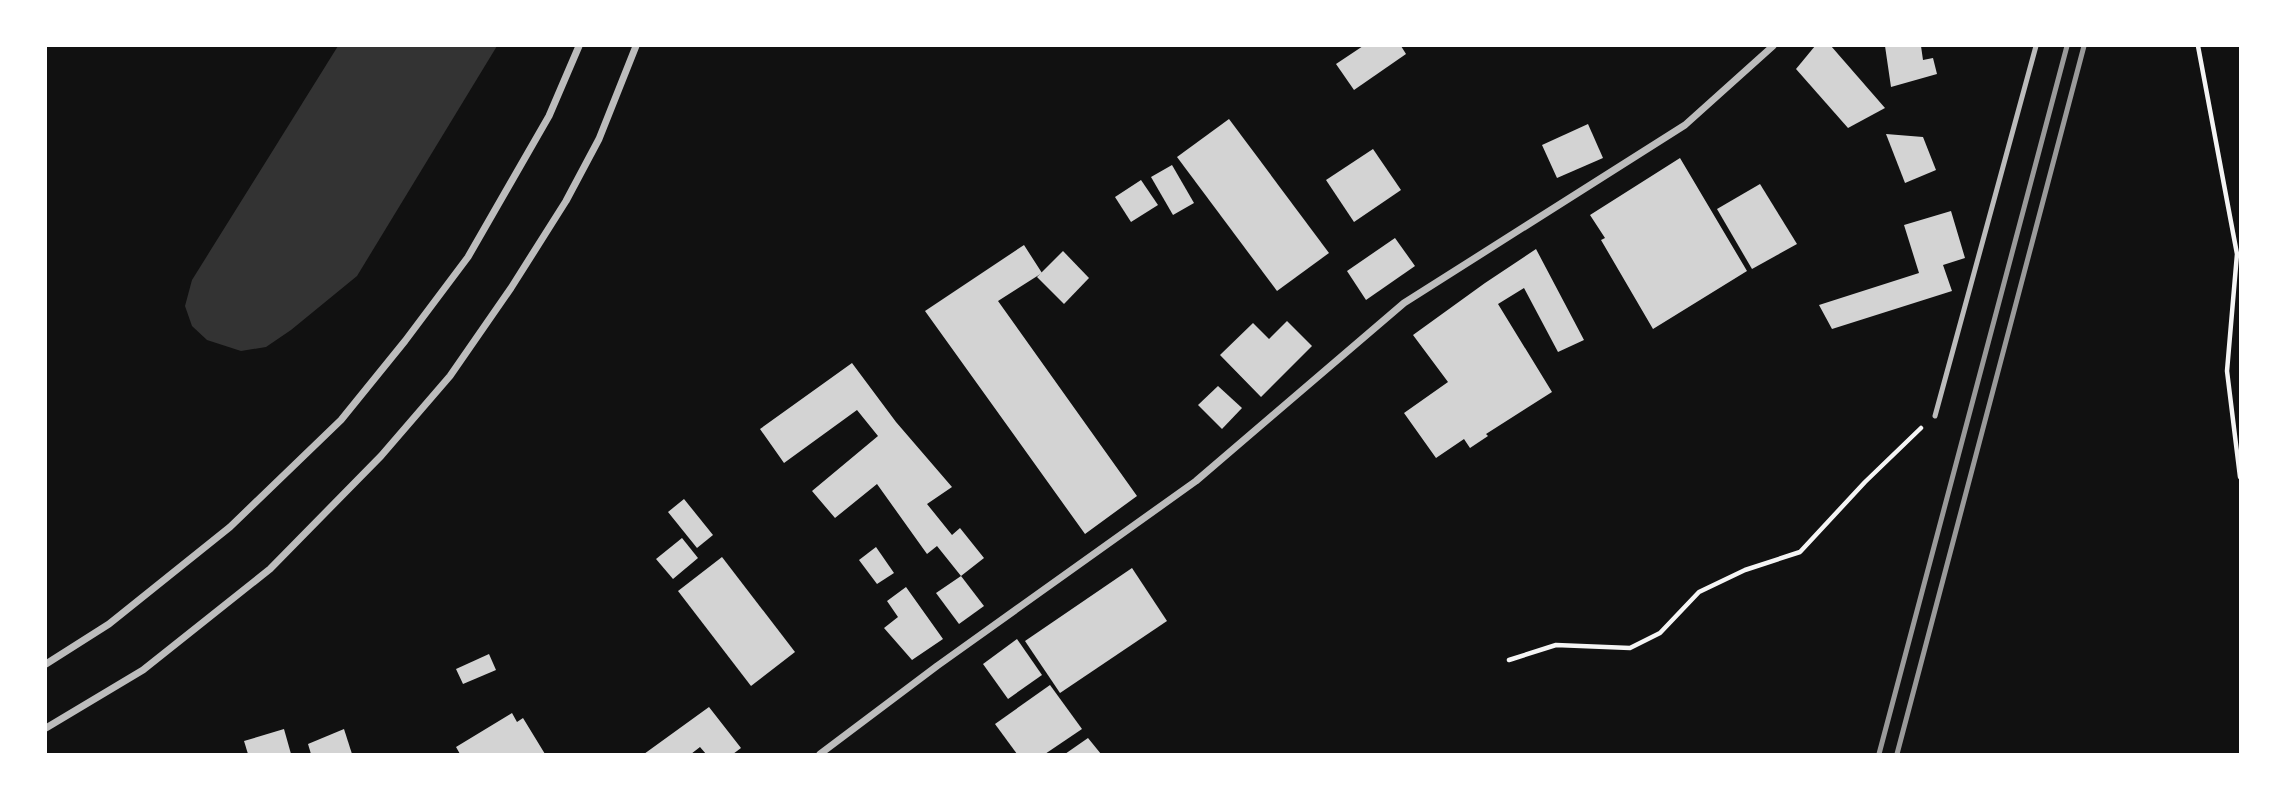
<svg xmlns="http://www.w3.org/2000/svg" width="2286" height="800" viewBox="0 0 2286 800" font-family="Raleway,sans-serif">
  <rect width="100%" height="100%" fill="#111"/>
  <polygon fill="#333" points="338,46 497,46 357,276 291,330 266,347 241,351 207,340 192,326 185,306 192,280"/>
  <g fill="#d3d3d3">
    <polygon points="1363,46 1401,46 1406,54 1354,90 1336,64"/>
    <polygon points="1815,46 1831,46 1885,108 1848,128 1796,69"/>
    <polygon points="1885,46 1921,46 1923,60 1933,58 1937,74 1891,87"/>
    <polygon points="1229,119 1329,253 1277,291 1177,157"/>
    <polygon points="1588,124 1603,158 1557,178 1542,145"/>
    <polygon points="1886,134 1923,137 1936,170 1905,183"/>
    <polygon points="1373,149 1401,190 1354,222 1326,180"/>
    <polygon points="1680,158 1747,271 1653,329 1601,240 1605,238 1590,215"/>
    <polygon points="1172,165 1194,203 1173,215 1151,177"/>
    <polygon points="1141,180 1158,205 1131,222 1115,197"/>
    <polygon points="1760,184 1797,244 1752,269 1717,209"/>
    <polygon points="1951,211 1965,258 1943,265 1952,291 1832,329 1819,305 1919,273 1904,225"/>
    <polygon points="1395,238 1415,266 1366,300 1347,271"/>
    <polygon points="1024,245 1042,273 998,301 1137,496 1085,534 925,311"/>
    <polygon points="1536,249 1584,340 1558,352 1524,288 1498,304 1552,392 1486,434 1488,436 1470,448 1464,439 1436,458 1404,413 1448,382 1413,335 1485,283"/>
    <polygon points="1063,251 1089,278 1064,304 1037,277"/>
    <polygon points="1287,321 1312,346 1261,397 1220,355 1253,323 1269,339"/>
    <polygon points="852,363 896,422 952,487 927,504 952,535 960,528 984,558 961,576 937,546 927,554 877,484 835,518 812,491 878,436 857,410 784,463 760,429"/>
    <polygon points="1218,386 1242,408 1222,429 1198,405"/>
    <polygon points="684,499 713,535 697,548 668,512"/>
    <polygon points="682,538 698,558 673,579 656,559"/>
    <polygon points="876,547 894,573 877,584 859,560"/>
    <polygon points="722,557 795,652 751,686 678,591"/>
    <polygon points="1132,568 1167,621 1060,693 1025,641"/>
    <polygon points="961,576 984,606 959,624 936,593"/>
    <polygon points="906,587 943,639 912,660 884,628 898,617 887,601"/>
    <polygon points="1017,639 1042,675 1008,699 983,664"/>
    <polygon points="489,654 496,670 463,684 456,669"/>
    <polygon points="1050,685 1082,729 1045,754 1017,754 995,724"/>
    <polygon points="709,707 741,748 733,754 706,754 700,747 691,754 644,754"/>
    <polygon points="512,713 517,722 523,718 545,754 460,754 456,747"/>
    <polygon points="284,729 291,754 248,754 244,741"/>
    <polygon points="344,729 352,754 311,754 308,744"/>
    <polygon points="1088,738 1101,754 1065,754"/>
  </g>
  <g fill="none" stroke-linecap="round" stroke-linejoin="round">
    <g stroke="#f5f5f5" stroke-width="4.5">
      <polyline points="2198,46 2237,254 2227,371 2240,477"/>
      <polyline points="1509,660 1556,645 1630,648 1660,633 1699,592 1745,570 1800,552 1865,482 1921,428"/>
    </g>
    <polyline stroke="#bcbcbc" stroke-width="5" points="1935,416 2036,46"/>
    <g stroke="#bcbcbc" stroke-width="7">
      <polyline points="46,664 109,624 230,527 341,420 405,341 468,257 549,116 579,46"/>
      <polyline points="46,728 143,670 270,569 381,456 450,376 511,288 566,201 599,139 636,46"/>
      <polyline points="820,754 937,666 1196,481 1404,303 1685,125 1773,46"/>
    </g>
    <g stroke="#9a9a9a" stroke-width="5">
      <polyline points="1879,754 2067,46"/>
      <polyline points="1897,754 2084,46"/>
    </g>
  </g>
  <rect width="2286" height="800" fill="none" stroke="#ffffff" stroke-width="94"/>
</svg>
